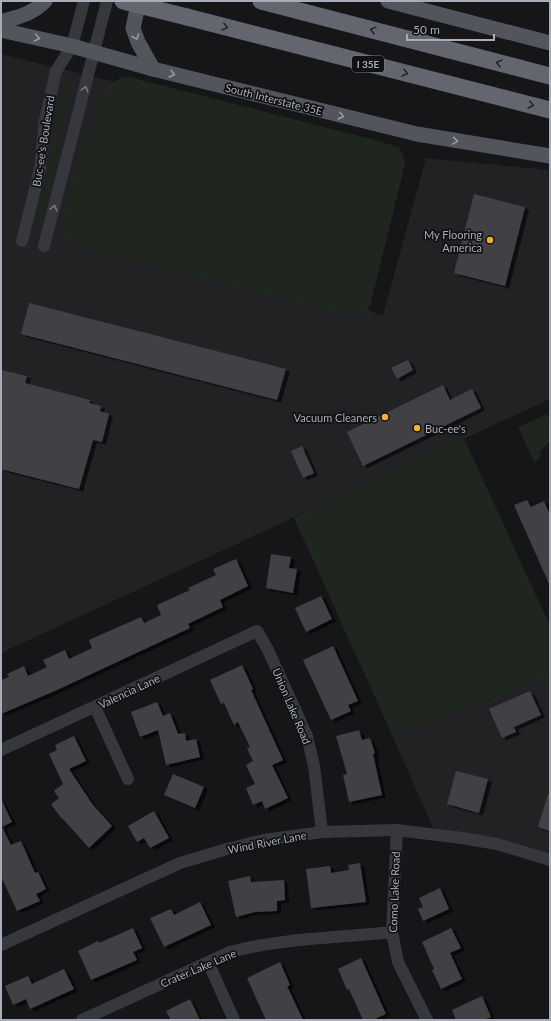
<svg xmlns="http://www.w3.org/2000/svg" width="551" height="1021" viewBox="0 0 551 1021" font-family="Lato,sans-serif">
  <defs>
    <filter id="shadow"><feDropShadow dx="4" dy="2.5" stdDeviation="0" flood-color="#0009"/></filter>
  </defs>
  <rect width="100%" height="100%" fill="#161618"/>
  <g fill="#222225">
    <polygon points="1,54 403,153 367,310 383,315 426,158 550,170 550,399 1,653"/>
    <polygon points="550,676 550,860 436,834 392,735"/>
  </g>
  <g fill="#1e261f">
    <polygon points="67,77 73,78 58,134 56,160 43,221 38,220 51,159 55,128"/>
    <polygon points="121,77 129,77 371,139 399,147 404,158 405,164 370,306 366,312 359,315 358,313 353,312 352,316 77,246 77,244 72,243 71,244 63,242 63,236 65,239 67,238 61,229 74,178 106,90 110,83 122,78"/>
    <polygon points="547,414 550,419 550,440 539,453 541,455 537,461 534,462 518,427"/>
    <polygon points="464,438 550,626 550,676 392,735 294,518"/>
  </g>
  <g fill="#404145" filter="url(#shadow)">
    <polygon points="474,194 525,207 505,286 454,273"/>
    <polygon points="29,303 286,369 277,400 21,334"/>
    <polygon points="408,360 413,370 397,379 391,368"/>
    <polygon points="1,370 27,376 25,383 90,400 89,403 101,406 100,411 109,414 102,442 93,440 79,489 1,469"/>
    <polygon points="443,385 450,400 472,389 481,408 363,466 347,432"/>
    <polygon points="302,446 314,473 303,478 291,451"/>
    <polygon points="527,500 531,507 544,501 550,515 550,586 514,505"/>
    <polygon points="271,554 291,557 289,568 297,569 293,593 266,588"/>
    <polygon points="236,559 248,586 220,600 223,607 188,624 190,628 57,690 1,714 1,680 9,677 7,674 24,666 28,676 47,667 43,660 65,650 69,659 92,648 89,640 141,617 144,623 161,615 157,605 190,590 188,588 216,575 213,569"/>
    <polygon points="321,596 332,619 306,632 295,608"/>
    <polygon points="333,646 358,701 348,705 351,711 331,720 303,660"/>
    <polygon points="242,665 253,689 251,690 283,760 272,765 288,798 265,809 262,801 253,805 246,788 255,784 246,765 253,761 247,748 250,747 238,722 234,725 224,703 221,704 210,680"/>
    <polygon points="530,691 541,715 514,727 516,732 502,738 489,709"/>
    <polygon points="157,702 163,716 170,713 178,734 185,733 186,741 196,739 200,757 166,765 158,730 140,737 131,712"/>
    <polygon points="359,730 362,740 370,738 375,753 373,754 382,795 349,802 343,775 347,774 336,736"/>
    <polygon points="74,736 86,761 69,769 93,805 112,826 89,848 63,819 62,819 51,804 59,798 54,791 63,784 49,754 57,750 55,745"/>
    <polygon points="456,771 488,779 479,813 447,804"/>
    <polygon points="173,774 204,787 195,808 164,795"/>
    <polygon points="548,794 550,795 550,831 538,827"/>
    <polygon points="1,799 12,822 2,827 11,845 21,841 35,873 38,872 46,889 36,894 40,901 17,911 1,876"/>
    <polygon points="154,811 169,838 150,848 144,838 137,842 128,826"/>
    <polygon points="360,863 366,902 311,908 306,869 330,866 331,873 349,870 348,865"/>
    <polygon points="250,876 251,882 284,880 285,900 277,901 277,911 255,912 236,917 228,881"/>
    <polygon points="440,888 449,909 423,921 418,909 423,907 419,898"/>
    <polygon points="200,902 211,925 164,947 150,918 171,909 174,915"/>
    <polygon points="133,928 142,948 133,952 137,960 91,980 78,951 98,941 99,943"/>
    <polygon points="451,928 461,948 450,953 462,979 441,989 432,970 434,969 422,942"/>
    <polygon points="361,958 386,1014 372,1020 363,1020 349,989 347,990 338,969"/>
    <polygon points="280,962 290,985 287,986 303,1020 266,1020 247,978"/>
    <polygon points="64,969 74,989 30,1009 26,999 13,1005 5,986 28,976 32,984"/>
    <polygon points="482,996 491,1017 483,1020 456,1020 452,1010"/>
    <polygon points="190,999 200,1020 171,1020 166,1011"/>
  </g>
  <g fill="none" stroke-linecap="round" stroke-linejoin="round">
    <g stroke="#37383d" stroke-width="12">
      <polyline points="22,241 40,169 45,120 56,71 72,46 84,1"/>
      <polyline points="44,246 107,1"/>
      <polyline points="95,707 128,779"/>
      <polyline points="1,750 257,631 268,650 307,736 314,766 322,832"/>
      <polyline points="397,830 392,932 398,962 427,1020"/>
      <polyline points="1,945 180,863 227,849 264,840 322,832 397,830 462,838 497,844 550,860"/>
      <polyline points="208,962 234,1020"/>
      <path d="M 82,1020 L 230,952 C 282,938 338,938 392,932"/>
    </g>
    <g stroke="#53555c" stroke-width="15">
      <polyline points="139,1 133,28 138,42 153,69"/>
      <polyline points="388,1 550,43"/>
      <path d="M 1,22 C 17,17 33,14 45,1"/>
      <polyline points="1,30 72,46 153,69 417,134 550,156"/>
    </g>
    <g stroke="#63666e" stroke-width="17">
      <polyline points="261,1 550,76"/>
      <polyline points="187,17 550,110"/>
    </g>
    <polyline stroke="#63666e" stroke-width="17" points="123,1 187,17"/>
  </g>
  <defs><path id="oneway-chevron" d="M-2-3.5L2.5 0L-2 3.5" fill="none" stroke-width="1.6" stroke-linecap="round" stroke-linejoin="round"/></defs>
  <g stroke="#26262a">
    <use href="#oneway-chevron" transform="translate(225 27) rotate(14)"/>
    <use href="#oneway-chevron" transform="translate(373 30) rotate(-165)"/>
    <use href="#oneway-chevron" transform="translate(499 63) rotate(-165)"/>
    <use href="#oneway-chevron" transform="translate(405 73) rotate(14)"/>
    <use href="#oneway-chevron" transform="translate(531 105) rotate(14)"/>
  </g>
  <g stroke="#979ba6">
    <use href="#oneway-chevron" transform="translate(136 37) rotate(70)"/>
    <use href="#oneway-chevron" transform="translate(37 38) rotate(12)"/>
    <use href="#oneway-chevron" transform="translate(172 74) rotate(14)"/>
    <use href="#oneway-chevron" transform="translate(341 116) rotate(14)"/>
    <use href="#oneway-chevron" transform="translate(455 141) rotate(9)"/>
  </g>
  <g stroke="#757881">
    <use href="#oneway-chevron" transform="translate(85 89) rotate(-75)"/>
    <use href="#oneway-chevron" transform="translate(54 208) rotate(-75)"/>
  </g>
  <g fill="#f2b134" stroke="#111113" stroke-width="1.5">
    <circle cx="490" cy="240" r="4"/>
    <circle cx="385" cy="417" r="4"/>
    <circle cx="417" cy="428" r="4"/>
  </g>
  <g text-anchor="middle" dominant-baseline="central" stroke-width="3.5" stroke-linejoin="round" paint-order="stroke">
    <rect fill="#111113" stroke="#7b7e86" stroke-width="1" x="352" y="56" width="32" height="16" rx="3"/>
    <g font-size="10" font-weight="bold" fill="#a8adb8">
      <text x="368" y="64">I 35E</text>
    </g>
    <g font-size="11" fill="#a8adb8" stroke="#111113">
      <text transform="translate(274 99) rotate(14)">South Interstate 35E</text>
      <text transform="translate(43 141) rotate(-81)">Buc-ee's Boulevard</text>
      <text transform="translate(129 691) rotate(-25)">Valencia Lane</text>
      <text transform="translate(292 706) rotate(67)">Union Lake Road</text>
      <text transform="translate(267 842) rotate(-11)">Wind River Lane</text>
      <text transform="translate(394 892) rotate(-88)">Como Lake Road</text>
      <text transform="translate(198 968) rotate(-23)">Crater Lake Lane</text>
    </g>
    <g font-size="11" fill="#a8adb8" stroke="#111113" text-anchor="end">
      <text x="482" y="234">My Flooring<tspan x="482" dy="13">America</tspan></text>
      <text x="377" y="417">Vacuum Cleaners</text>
      <text x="425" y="428" text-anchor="start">Buc-ee's</text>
    </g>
  </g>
  <rect width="551" height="1021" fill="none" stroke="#a8adb8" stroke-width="4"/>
  <path d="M407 34v6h87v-6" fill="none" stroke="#a8adb8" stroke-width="2"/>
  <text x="413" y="34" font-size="12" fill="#a8adb8" stroke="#111113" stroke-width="3" paint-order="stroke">50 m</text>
</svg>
